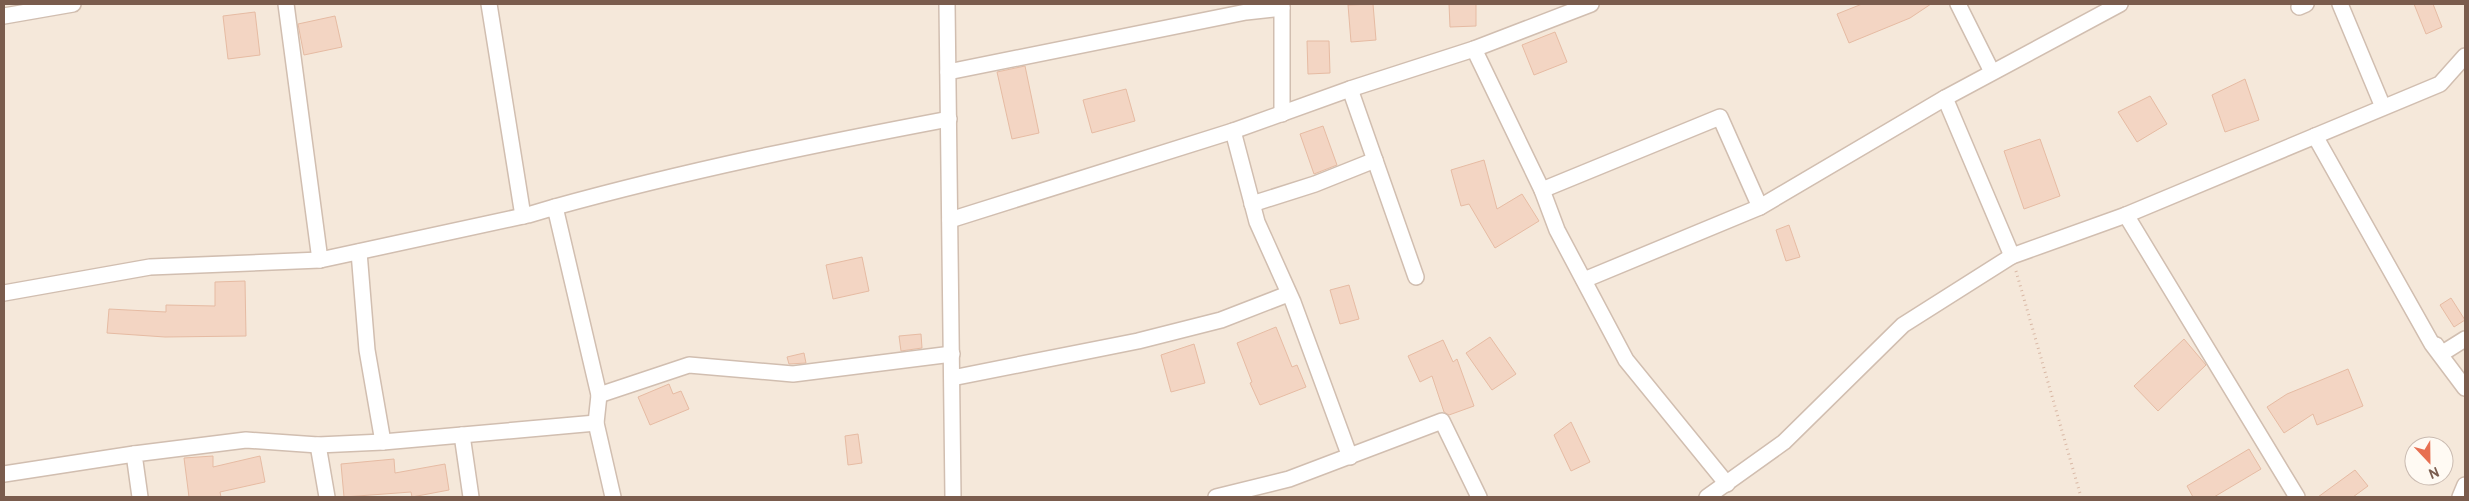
<svg xmlns="http://www.w3.org/2000/svg" width="2469" height="501" viewBox="0 0 2469 501" font-family="Overpass,sans-serif">
  <rect width="100%" height="100%" fill="#fdf6ec"/>
  <path fill="#f5e8da" fill-rule="evenodd" d="M 4,4 L 2465,4 L 2465,497 L 4,497 ZM 2414,446 L 2444,446 L 2444,476 L 2414,476 Z"/>
  <g fill="#f3d5c3" stroke="#e6bba3">
    <polygon points="1373,4 1376,40 1351,42 1348,5"/>
    <polygon points="1449,4 1476,4 1476,26 1450,27"/>
    <polygon points="1862,4 1931,4 1910,18 1849,43 1837,14"/>
    <polygon points="2414,4 2433,4 2442,27 2426,34"/>
    <polygon points="255,12 260,55 228,59 223,16"/>
    <polygon points="335,16 342,47 304,55 298,24"/>
    <polygon points="1555,32 1567,62 1534,75 1522,45"/>
    <polygon points="1307,41 1329,41 1330,73 1308,74"/>
    <polygon points="1025,66 1039,133 1012,139 997,72"/>
    <polygon points="2245,79 2259,120 2225,132 2212,95"/>
    <polygon points="1126,89 1135,121 1092,133 1083,100"/>
    <polygon points="2150,96 2167,124 2137,142 2118,112"/>
    <polygon points="1323,126 1337,165 1314,174 1300,134"/>
    <polygon points="2040,139 2060,196 2024,209 2004,151"/>
    <polygon points="1484,160 1497,209 1522,194 1539,221 1495,248 1469,204 1461,206 1451,170"/>
    <polygon points="1789,225 1800,257 1786,261 1776,230"/>
    <polygon points="862,257 869,291 833,299 826,265"/>
    <polygon points="245,281 246,336 165,337 107,333 109,309 166,312 166,305 215,306 215,282"/>
    <polygon points="1349,285 1359,319 1340,324 1330,290"/>
    <polygon points="2451,298 2465,320 2454,327 2440,305"/>
    <polygon points="1276,327 1292,367 1297,365 1306,387 1260,405 1250,383 1252,382 1237,343"/>
    <polygon points="921,334 922,348 901,351 899,336"/>
    <polygon points="1490,337 1516,374 1492,390 1466,353"/>
    <polygon points="2184,339 2206,365 2158,411 2134,386"/>
    <polygon points="1443,340 1453,362 1457,359 1474,406 1449,415 1444,412 1432,376 1420,382 1408,356"/>
    <polygon points="1194,344 1205,383 1171,392 1161,355"/>
    <polygon points="804,353 806,363 789,364 787,357"/>
    <polygon points="2348,369 2363,406 2317,425 2313,414 2284,433 2267,407 2287,394"/>
    <polygon points="669,384 673,394 681,391 689,409 650,425 638,397"/>
    <polygon points="1571,422 1590,462 1571,471 1554,435"/>
    <polygon points="858,434 862,463 848,465 845,436"/>
    <polygon points="2249,449 2261,469 2214,497 2193,497 2187,486"/>
    <polygon points="213,456 213,467 260,456 265,482 220,492 221,497 189,497 184,458"/>
    <polygon points="394,459 395,473 445,464 449,490 412,497 411,492 344,497 341,464"/>
    <polygon points="2355,470 2368,486 2353,497 2318,497"/>
  </g>
  <g fill="none" stroke-linecap="round" stroke-linejoin="round">
    <defs>
      <g id="minor">
        <polyline points="286,4 320,260"/>
        <polyline points="489,4 523,216"/>
        <polyline points="947,4 953,497"/>
        <polyline points="1958,4 1992,72"/>
        <polyline points="2340,4 2383,107"/>
        <polyline points="2299,7 2306,4"/>
        <polyline points="4,16 73,4"/>
        <polyline points="1474,49 1542,190 1557,230 1626,360 1727,484"/>
        <polyline points="948,72 1246,12 1282,8"/>
        <polyline points="1350,89 1416,277"/>
        <polyline points="1945,98 2012,256"/>
        <polyline points="1282,114 1282,4"/>
        <polyline points="1233,131 1257,222 1293,302 1350,457"/>
        <polyline points="2315,136 2432,344 2465,388"/>
        <polyline points="1542,190 1720,117 1760,207"/>
        <polyline points="1252,204 1315,184 1375,160"/>
        <path d="M 555,207 C 685,171 817,144 949,119"/>
        <polyline points="2126,215 2297,497"/>
        <polyline points="950,220 1233,131 1350,89 1474,49 1591,4"/>
        <polyline points="359,252 367,350 383,442"/>
        <polyline points="1584,280 1760,207 1945,98 2120,4"/>
        <polyline points="4,293 150,267 320,260 528,215 555,207 599,395 596,423 613,497"/>
        <polyline points="2436,345 2441,354 2465,339"/>
        <polyline points="952,378 1138,341 1221,320 1288,294"/>
        <polyline points="599,395 689,365 793,374 952,354"/>
        <polyline points="462,435 471,497"/>
        <polyline points="318,445 327,497"/>
        <polyline points="4,474 134,454"/>
        <polyline points="140,497 134,454 246,440 318,445 383,442 596,423"/>
        <polyline points="1216,497 1289,479 1442,421 1479,497"/>
        <polyline points="1707,497 1784,442 1903,325 2012,256 2126,215 2440,84 2465,56"/>
        <polyline points="2460,497 2465,485"/>
      </g>
    </defs>
    <use href="#minor" stroke="#d1beb0" stroke-width="18"/>
    <polyline stroke="#d9b8a5" stroke-width="3" stroke-dasharray="1 4" stroke-linecap="butt" points="2016,271 2081,497"/>
    <use href="#minor" stroke="#fff" stroke-width="15"/>
  </g>
  <rect width="2469" height="501" fill="none" stroke="#7a5c4d" stroke-width="10"/>
  <g transform="translate(2429 461) rotate(158)"><circle r="24" fill="#fffaf3" stroke="#cabbb1"/>
  <path d="M0-4L9 19L0 12L-9 19Z" fill="#e76f51"/>
  <text y="-8" font-size="14" font-weight="bold" text-anchor="middle" fill="#7a5c4d">N</text>
  </g>
</svg>
